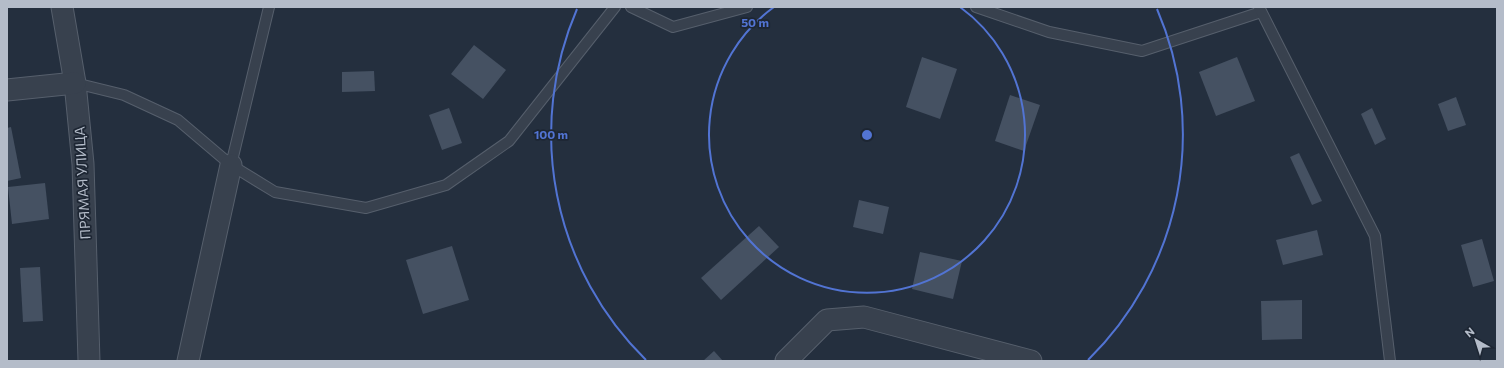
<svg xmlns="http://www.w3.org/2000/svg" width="1504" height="368" viewBox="0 0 1504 368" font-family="Commissioner,sans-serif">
  <rect width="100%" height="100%" fill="#242f3e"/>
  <g fill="#455162">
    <polygon points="474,45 506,70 483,99 451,74"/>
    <polygon points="922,57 957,69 940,119 906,107"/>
    <polygon points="1237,57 1255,101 1216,116 1199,72"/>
    <polygon points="374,71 375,91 342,92 342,72"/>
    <polygon points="1010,95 1040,105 1024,151 995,141"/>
    <polygon points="1456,97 1466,125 1448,131 1438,104"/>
    <polygon points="449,108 462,143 442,150 429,115"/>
    <polygon points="1372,108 1386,139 1375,145 1361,114"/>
    <polygon points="11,127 21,178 7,181 7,128"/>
    <polygon points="1299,153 1322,201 1312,205 1290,157"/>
    <polygon points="45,183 49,219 12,224 8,187"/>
    <polygon points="859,200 889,207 883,234 853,227"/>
    <polygon points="759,226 779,247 721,300 701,278"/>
    <polygon points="1317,230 1323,255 1283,265 1276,240"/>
    <polygon points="1482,239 1494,281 1473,287 1461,245"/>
    <polygon points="452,246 469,300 423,314 406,260"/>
    <polygon points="920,252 962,261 953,299 912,289"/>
    <polygon points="40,267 43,321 23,322 20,268"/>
    <polygon points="1302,300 1302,339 1262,340 1261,301"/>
    <polygon points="714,351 723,361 703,361"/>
  </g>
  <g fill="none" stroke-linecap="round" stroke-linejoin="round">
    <defs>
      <g id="service">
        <polyline points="631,7 673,27 747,7"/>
        <polyline points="976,7 1049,32 1142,51 1261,12"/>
        <polyline points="1259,7 1375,236 1390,361"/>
        <polyline points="75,83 124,95 178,120 231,165 275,192 366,208 446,185 509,141 615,7"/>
        <polyline points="231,165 269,7"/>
      </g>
      <g id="minor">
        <polyline points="62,7 75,83 83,164 89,361"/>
        <polyline points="7,90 75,83"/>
        <polyline points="188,361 231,165"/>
        <polyline points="786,361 827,320 864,317 1031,361"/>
      </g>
    </defs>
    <use href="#service" stroke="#565f6c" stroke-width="12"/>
    <use href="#minor" stroke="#565f6c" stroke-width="23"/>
    <use href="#service" stroke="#38414e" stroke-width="10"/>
    <use href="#minor" stroke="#38414e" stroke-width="21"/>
  </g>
  <g fill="none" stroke="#5274d3" stroke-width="2">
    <path d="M960 7A158 158 0 1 1 774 7"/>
    <path d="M646 360A316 316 0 0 1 577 9M1157 9A316 316 0 0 1 1088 360"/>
  </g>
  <g text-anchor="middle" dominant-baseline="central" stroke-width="3.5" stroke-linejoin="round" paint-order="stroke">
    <g font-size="14" fill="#b4bcc9" stroke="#1d2633">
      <text transform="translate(82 183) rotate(-93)">ПРЯМАЯ УЛИЦА</text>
    </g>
  </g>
  <circle cx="867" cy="135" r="6" fill="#5274d3" stroke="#1d2633" stroke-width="2"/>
  <g font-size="12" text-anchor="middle" font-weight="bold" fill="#5274d3" stroke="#1d2633" stroke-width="3.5" stroke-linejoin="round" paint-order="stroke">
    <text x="755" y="27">50 m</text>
    <text x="551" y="139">100 m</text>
  </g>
  <rect width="1504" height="368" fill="none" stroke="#b4bcc9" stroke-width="16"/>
  <g transform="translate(1476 340) rotate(321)" stroke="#1d2633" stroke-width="3" paint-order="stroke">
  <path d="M0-3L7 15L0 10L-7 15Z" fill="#b4bcc9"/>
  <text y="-6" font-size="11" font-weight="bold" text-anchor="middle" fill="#b4bcc9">N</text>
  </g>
</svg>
